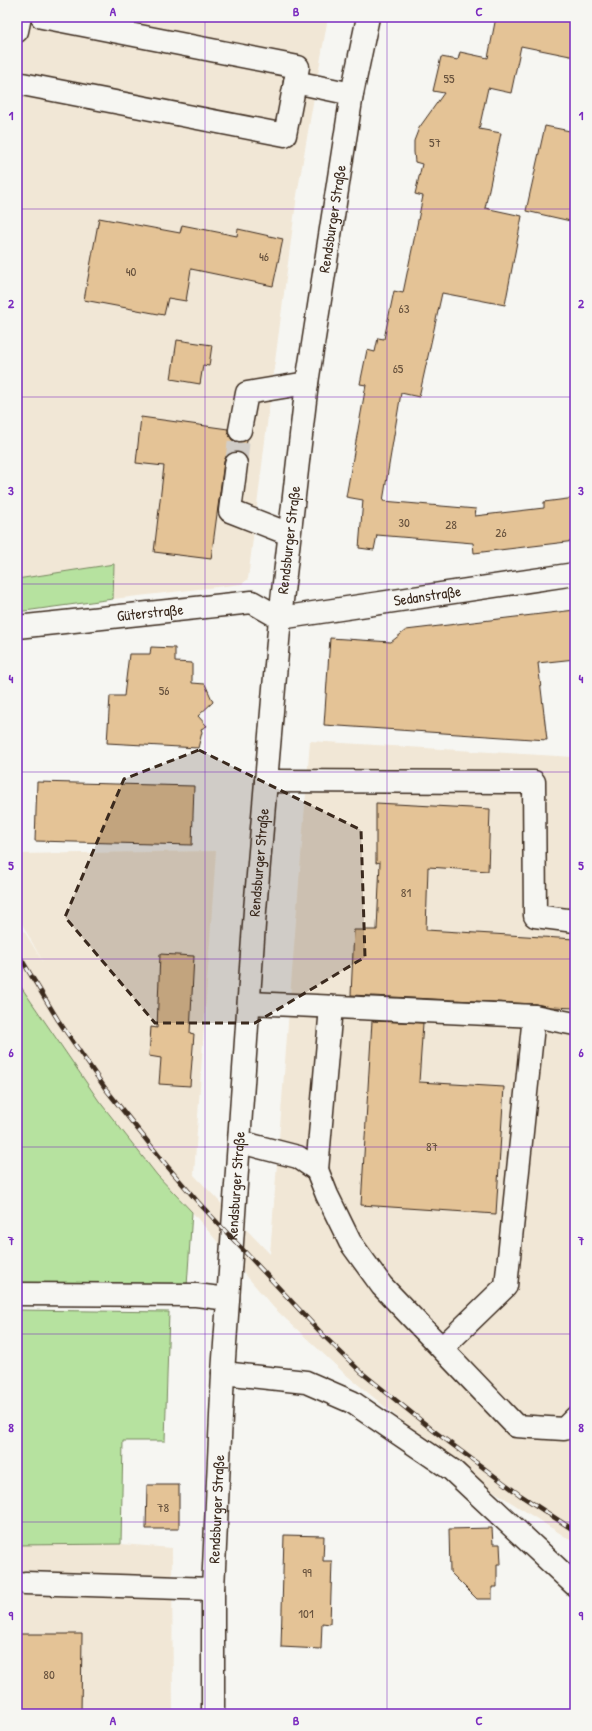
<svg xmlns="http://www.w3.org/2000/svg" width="592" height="1731" font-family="'Patrick Hand',sans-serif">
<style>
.built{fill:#f1e7d6}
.green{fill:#b6e29f;stroke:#78865e}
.building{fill:#e4c396;stroke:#3b2a1e}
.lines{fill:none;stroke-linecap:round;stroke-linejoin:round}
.minor-tunnel{stroke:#d1cdc8;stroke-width:22;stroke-dasharray:22 11;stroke-linecap:butt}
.minor-casing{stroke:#3b2a1e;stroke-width:25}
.minor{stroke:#f6f6f2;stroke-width:22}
.rail-casing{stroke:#3b2a1e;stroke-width:4.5}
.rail{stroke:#f6f6f2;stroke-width:3;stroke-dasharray:9;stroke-linecap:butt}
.marked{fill:#3b2a1e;fill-opacity:0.2;stroke:#3b2a1e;stroke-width:3;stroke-dasharray:8 5;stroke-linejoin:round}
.grid{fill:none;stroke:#7b2cbf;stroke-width:1;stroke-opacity:0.55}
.labels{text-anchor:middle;stroke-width:3.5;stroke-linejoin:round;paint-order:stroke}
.number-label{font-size:13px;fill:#65503c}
.street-label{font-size:15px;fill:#3b2a1e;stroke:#f6f6f2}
.neatline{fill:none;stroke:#7b2cbf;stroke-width:1.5}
.grid-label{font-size:13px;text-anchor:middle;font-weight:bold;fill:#7b2cbf}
</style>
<rect width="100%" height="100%" fill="#f6f6f2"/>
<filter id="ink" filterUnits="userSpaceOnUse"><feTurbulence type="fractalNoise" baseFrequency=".025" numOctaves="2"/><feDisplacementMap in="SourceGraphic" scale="8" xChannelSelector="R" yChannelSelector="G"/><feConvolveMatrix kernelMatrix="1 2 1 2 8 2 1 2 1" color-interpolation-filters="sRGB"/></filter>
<g filter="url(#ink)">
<path class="built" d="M 17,17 L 328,17 L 297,195 L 272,384 L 248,579 L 242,584 L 113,599 L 114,564 L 17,579 Z
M 310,741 L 574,757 L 575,766 L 575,1543 L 487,1487 L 406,1424 L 344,1373 L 274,1308 L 192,1212 L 157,1175 L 99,1101 L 17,981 L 17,919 L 44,964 L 17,915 L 17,854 L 216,851 L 194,1175 L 270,1254 Z
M 121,1544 L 172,1548 L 173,1714 L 17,1714 L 17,1545 Z"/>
<path class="green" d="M 114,564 L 113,599 L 17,612 L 17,579 Z
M 17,981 L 99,1101 L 157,1175 L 192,1212 L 187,1286 L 17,1283 Z
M 17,1310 L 169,1312 L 165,1441 L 123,1441 L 121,1544 L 17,1545 Z"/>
<path class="building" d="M 496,17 L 575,17 L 575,57 L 521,46 L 511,93 L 488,88 L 479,129 L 501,133 L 485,208 L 522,216 L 505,305 L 442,293 L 419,397 L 401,393 L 383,501 L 476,509 L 475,516 L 544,508 L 544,502 L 575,498 L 575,541 L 474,553 L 473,543 L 377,535 L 374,550 L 359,548 L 363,500 L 346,497 L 366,385 L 360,384 L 367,350 L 375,352 L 378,338 L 384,339 L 394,291 L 403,293 L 423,196 L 415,194 L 422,164 L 415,162 L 414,152 L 414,141 L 419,128 L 444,93 L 433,91 L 441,57 L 458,60 L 460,52 L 488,58 Z
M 545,126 L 575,132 L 575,222 L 526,211 Z
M 99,218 L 180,233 L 182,225 L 237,236 L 238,229 L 283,239 L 273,286 L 191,269 L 186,301 L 168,298 L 164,315 L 84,300 Z
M 177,340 L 212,345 L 209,366 L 203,365 L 200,384 L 171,379 Z
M 141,417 L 228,429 L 228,434 L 232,440 L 238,442 L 247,440 L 245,456 L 238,452 L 232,452 L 226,456 L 224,462 L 211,559 L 154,552 L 164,466 L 136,463 Z
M 575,610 L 575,659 L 538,663 L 547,740 L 324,725 L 330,638 L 391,642 L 406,630 Z
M 151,647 L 175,648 L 175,662 L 192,663 L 192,683 L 205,684 L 213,702 L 198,716 L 207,726 L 201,729 L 202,732 L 198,748 L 107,743 L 110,696 L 124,696 L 129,654 L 150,654 Z
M 37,782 L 194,786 L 192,845 L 35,841 Z
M 376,803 L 490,809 L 488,871 L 428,867 L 426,930 L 575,939 L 575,1008 L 551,1007 L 535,1004 L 351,995 L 354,930 L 377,930 L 380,862 L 376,863 Z
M 160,954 L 194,956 L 190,1033 L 194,1034 L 190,1086 L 159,1084 L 161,1058 L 149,1056 L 151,1027 L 157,1028 Z
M 372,1021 L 423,1023 L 419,1082 L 504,1087 L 496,1214 L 361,1205 Z
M 147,1485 L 179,1485 L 179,1529 L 146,1529 Z
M 492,1528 L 493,1544 L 500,1544 L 501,1564 L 497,1564 L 497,1587 L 492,1587 L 492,1599 L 477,1599 L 450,1572 L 449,1529 Z
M 284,1535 L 324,1536 L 323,1561 L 332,1561 L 330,1624 L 322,1623 L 321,1649 L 281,1647 Z
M 17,1634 L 82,1634 L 81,1714 L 17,1714 Z"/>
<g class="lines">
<path class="minor-tunnel" d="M 236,464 L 240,430"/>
<defs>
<g id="minor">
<path d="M 17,31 L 20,17"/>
<path d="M 295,82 L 352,94"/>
<path d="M 17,83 L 285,135 L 298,67 L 42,17"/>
<path d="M 240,430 L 247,393 L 307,383"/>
<path d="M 236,464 L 230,511 L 289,534"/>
<path id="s1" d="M 280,618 L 575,574"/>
<path id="s2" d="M 17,627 L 252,602 L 280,618"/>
<path d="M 266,781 L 534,782 L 535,916 L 575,921"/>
<path d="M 250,1003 L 534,1016"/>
<path d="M 240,1142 L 298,1157 L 317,1170 L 327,1195 L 350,1242 L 382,1286 L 516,1426 L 564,1429 L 575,1418"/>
<path d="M 317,1170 L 331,1007"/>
<path d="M 17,1294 L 196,1295 L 228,1299"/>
<path d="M 442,1348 L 506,1286 L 534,1016 L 575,1024"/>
<path d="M 223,1373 L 306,1382 L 352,1402 L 452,1470 L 575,1585"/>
<path d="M 25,1583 L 213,1589"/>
<path id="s3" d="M 213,1714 L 213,1589 L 223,1373 L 255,910 L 280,618 L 307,383 L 352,94 L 368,17"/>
</g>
</defs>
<use href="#minor" class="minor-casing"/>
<use href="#minor" class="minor"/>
<defs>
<path id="rail" d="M 17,952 L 58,1020 L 105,1088 L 167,1166 L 198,1202 L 326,1338 L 361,1372 L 434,1431 L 520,1495 L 575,1531"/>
</defs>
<use href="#rail" class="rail-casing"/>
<use href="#rail" class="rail"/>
</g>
</g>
<path class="marked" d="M 199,750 L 361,830 L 365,957 L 255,1023 L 155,1023 L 65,917 L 124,779 Z"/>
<path class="grid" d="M 205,17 L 205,1714M 387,17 L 387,1714M 17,209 L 575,209M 17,397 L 575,397M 17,584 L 575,584M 17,772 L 575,772M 17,959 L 575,959M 17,1147 L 575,1147M 17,1334 L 575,1334M 17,1522 L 575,1522"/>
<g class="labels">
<g class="number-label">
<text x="449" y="83">55</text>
<text x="435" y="147">57</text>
<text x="264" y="261">46</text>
<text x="131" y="276">40</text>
<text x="404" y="313">63</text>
<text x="398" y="373">65</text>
<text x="404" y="527">30</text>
<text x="451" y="529">28</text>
<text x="501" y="537">26</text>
<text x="164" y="695">56</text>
<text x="406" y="897">81</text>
<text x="432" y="1151">87</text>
<text x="163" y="1512">78</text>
<text x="307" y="1577">99</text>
<text x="306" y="1618">101</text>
<text x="49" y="1679">80</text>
</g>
<g class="street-label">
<text dy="5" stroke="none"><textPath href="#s3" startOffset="1501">Rendsburger Straße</textPath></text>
<text dy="5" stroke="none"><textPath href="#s3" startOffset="1177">Rendsburger Straße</textPath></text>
<text dy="5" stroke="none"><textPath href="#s1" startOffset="149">Sedanstraße</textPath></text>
<text dy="5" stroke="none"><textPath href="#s2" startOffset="134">Güterstraße</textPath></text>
<text dy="5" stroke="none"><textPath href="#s3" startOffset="853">Rendsburger Straße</textPath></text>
<text dy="5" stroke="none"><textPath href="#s3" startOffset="529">Rendsburger Straße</textPath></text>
<text dy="5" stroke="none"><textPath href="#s3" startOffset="205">Rendsburger Straße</textPath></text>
</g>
</g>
<rect width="592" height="1731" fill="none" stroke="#f6f6f2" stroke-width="44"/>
<rect x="22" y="22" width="548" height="1687" class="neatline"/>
<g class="grid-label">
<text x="113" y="16">A</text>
<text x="296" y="16">B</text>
<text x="479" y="16">C</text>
<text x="11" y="120">1</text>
<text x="581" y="120">1</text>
<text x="11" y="308">2</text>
<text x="581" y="308">2</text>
<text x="11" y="495">3</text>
<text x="581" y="495">3</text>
<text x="11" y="683">4</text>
<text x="581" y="683">4</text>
<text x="11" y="870">5</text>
<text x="581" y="870">5</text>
<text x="11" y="1057">6</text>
<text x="581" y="1057">6</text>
<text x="11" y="1245">7</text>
<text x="581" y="1245">7</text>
<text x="11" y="1432">8</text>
<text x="581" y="1432">8</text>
<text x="11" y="1620">9</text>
<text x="581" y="1620">9</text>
<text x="113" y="1725">A</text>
<text x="296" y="1725">B</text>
<text x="479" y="1725">C</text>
</g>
</svg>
